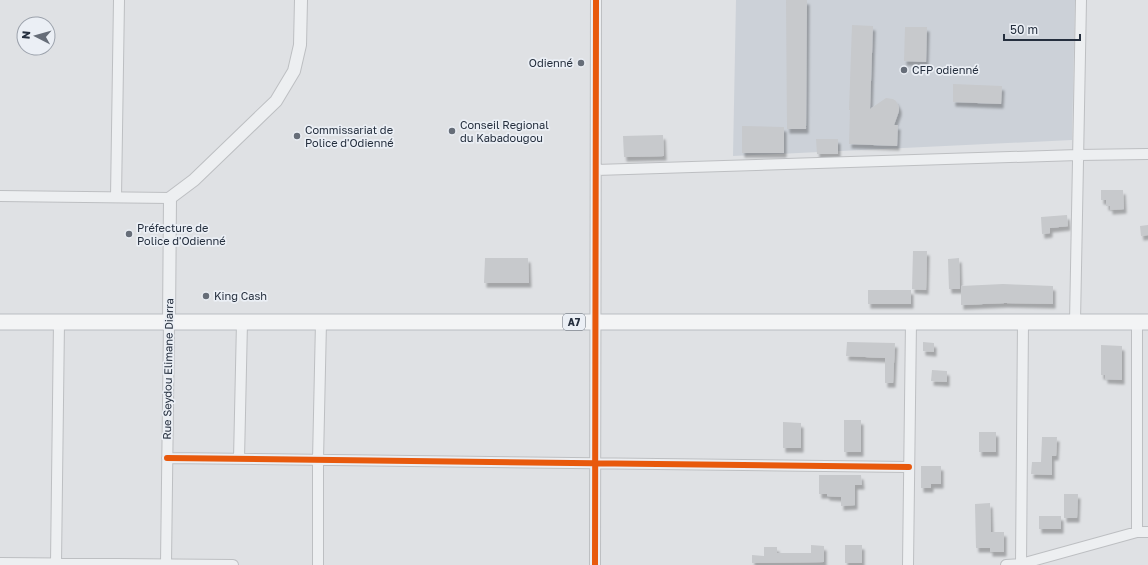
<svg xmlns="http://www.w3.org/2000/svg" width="1148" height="565" font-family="'Golos Text',sans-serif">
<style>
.built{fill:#ccd1d8}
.building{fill:#c7c9cc;filter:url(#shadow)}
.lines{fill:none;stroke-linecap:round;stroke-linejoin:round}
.minor-casing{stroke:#bdbfc2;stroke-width:12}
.tertiary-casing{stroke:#bdbfc2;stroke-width:14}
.primary-casing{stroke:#babec2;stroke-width:17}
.minor{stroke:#edeff1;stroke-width:10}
.tertiary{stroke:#edeff1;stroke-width:12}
.primary{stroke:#f3f4f5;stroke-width:15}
.cycleway-casing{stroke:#ebeff5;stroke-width:8}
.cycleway{stroke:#e8590c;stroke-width:6}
.poi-dot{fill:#666d78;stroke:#ebeff5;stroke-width:1.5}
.labels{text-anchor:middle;stroke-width:3.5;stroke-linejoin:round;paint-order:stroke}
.shield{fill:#ebeff5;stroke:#606975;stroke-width:1}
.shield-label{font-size:10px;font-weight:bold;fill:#252f3e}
.poi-label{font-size:11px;fill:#252f3e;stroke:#ebeff5;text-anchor:start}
.street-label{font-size:11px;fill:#252f3e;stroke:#ebeff5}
</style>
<defs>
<filter id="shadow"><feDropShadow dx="2.5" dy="4.5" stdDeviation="1" flood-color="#0004"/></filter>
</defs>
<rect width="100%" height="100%" fill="#dfe1e4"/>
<path class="built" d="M 736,0 L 1075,0 L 1072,140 L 733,156 Z"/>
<path class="building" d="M 786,0 L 807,0 L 806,129 L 787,129 Z
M 852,25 L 873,26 L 870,109 L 886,98 L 893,99 L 896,101 L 899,107 L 899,111 L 894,125 L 898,125 L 897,146 L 849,144 L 850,110 L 849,110 Z
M 905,27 L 927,27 L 926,62 L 904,61 Z
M 953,84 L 1002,86 L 1001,104 L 953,102 Z
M 742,126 L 784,127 L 784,153 L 742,153 Z
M 663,135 L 664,156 L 624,157 L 623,136 Z
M 816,139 L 838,139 L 838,154 L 817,154 Z
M 1101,190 L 1123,190 L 1124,209 L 1110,210 L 1110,206 L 1106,206 L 1106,200 L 1101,200 Z
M 1067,215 L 1068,226 L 1050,228 L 1050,233 L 1042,234 L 1041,217 Z
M 1148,225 L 1148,235 L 1141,236 L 1140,226 Z
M 913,251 L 927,251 L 926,290 L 912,289 Z
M 485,258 L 528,258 L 529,283 L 484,283 Z
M 959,258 L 960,289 L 949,289 L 948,259 Z
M 1003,284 L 1053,286 L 1053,304 L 1005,303 L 961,305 L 961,286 Z
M 868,290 L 911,290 L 911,304 L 868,304 Z
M 847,342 L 895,343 L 893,383 L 885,383 L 885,358 L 846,356 Z
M 923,342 L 934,343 L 934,352 L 923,351 Z
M 1101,345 L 1122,346 L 1122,380 L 1105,379 L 1105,375 L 1101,375 Z
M 932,370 L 947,371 L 947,382 L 931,381 Z
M 844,420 L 861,420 L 861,452 L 844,452 Z
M 783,422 L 801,423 L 801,448 L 783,448 Z
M 979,432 L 996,432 L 996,452 L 979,452 Z
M 1042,437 L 1057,437 L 1056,456 L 1052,456 L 1052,475 L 1031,474 L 1032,462 L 1041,462 Z
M 921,466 L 941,466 L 941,484 L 931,484 L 931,488 L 921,488 Z
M 819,475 L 861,475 L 862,485 L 855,485 L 855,505 L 841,506 L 841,497 L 827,496 L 827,494 L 819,494 Z
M 1064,494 L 1078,494 L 1077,518 L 1064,518 Z
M 990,503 L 991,532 L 1004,532 L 1004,552 L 990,552 L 990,548 L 976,548 L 975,504 Z
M 1039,516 L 1061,516 L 1061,529 L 1039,529 Z
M 811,545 L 824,546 L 824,562 L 752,563 L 752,555 L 764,556 L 764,547 L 777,547 L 777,553 L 811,553 Z
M 845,545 L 862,545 L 862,563 L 845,563 Z"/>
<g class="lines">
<defs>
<path id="minor" d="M 596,170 L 1078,155 L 1148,154
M 0,196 L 170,198
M 116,197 L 119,0
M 1075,322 L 1081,0
M 167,458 L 909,467
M 239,459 L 242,322
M 1137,532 L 1137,322
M 0,563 L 233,565
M 56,563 L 59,322
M 166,564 L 169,322
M 1021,564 L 1023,322
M 318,565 L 318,460 L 321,322
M 595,565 L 596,0
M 908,565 L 911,322
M 1006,565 L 1021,564 L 1137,532 L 1148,532"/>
<path id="tertiary" d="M 169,322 L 170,198 L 194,180 L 276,101 L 294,71 L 300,45 L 301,0"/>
<path id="primary" d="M 0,322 L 1148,322"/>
</defs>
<use href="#minor" class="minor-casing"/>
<use href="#tertiary" class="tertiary-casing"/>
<use href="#primary" class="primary-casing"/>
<use href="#minor" class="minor"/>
<use href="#tertiary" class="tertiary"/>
<use href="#primary" class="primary"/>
<defs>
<path id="cycleway" d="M 167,458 L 909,467
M 595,565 L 596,0"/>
</defs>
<use href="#cycleway" class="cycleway-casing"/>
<use href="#cycleway" class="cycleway"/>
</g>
<g class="poi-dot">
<circle cx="581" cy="63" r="4"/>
<circle cx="904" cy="70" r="4"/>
<circle cx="452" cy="131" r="4"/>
<circle cx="297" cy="136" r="4"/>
<circle cx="129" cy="234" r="4"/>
<circle cx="206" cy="296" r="4"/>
</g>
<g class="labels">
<rect class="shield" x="563" y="314" width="22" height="16" rx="3"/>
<g class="shield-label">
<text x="574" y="326">A7</text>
</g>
<g class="poi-label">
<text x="573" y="67" text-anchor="end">Odienné</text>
<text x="912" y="74">CFP odienné</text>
<text x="460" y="129">Conseil Regional<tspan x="460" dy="13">du Kabadougou</tspan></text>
<text x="305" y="134">Commissariat de<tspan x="305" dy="13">Police d'Odienné</tspan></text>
<text x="137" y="232">Préfecture de<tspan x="137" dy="13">Police d'Odienné</tspan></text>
<text x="214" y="300">King Cash</text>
</g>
<g class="street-label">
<text transform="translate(168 369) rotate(-89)" y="4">Rue Seydou Elimane Diarra</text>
</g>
</g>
<g transform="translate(36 36) rotate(276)"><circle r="19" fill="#ebeff5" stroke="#9ca2ac"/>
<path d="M0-3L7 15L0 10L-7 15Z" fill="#666d78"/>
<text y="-6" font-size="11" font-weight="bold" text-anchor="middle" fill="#252f3e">N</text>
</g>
<path d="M1004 34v6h76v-6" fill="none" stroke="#252f3e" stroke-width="2"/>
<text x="1010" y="34" font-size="12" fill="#252f3e" stroke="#ebeff5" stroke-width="3" paint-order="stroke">50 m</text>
</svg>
